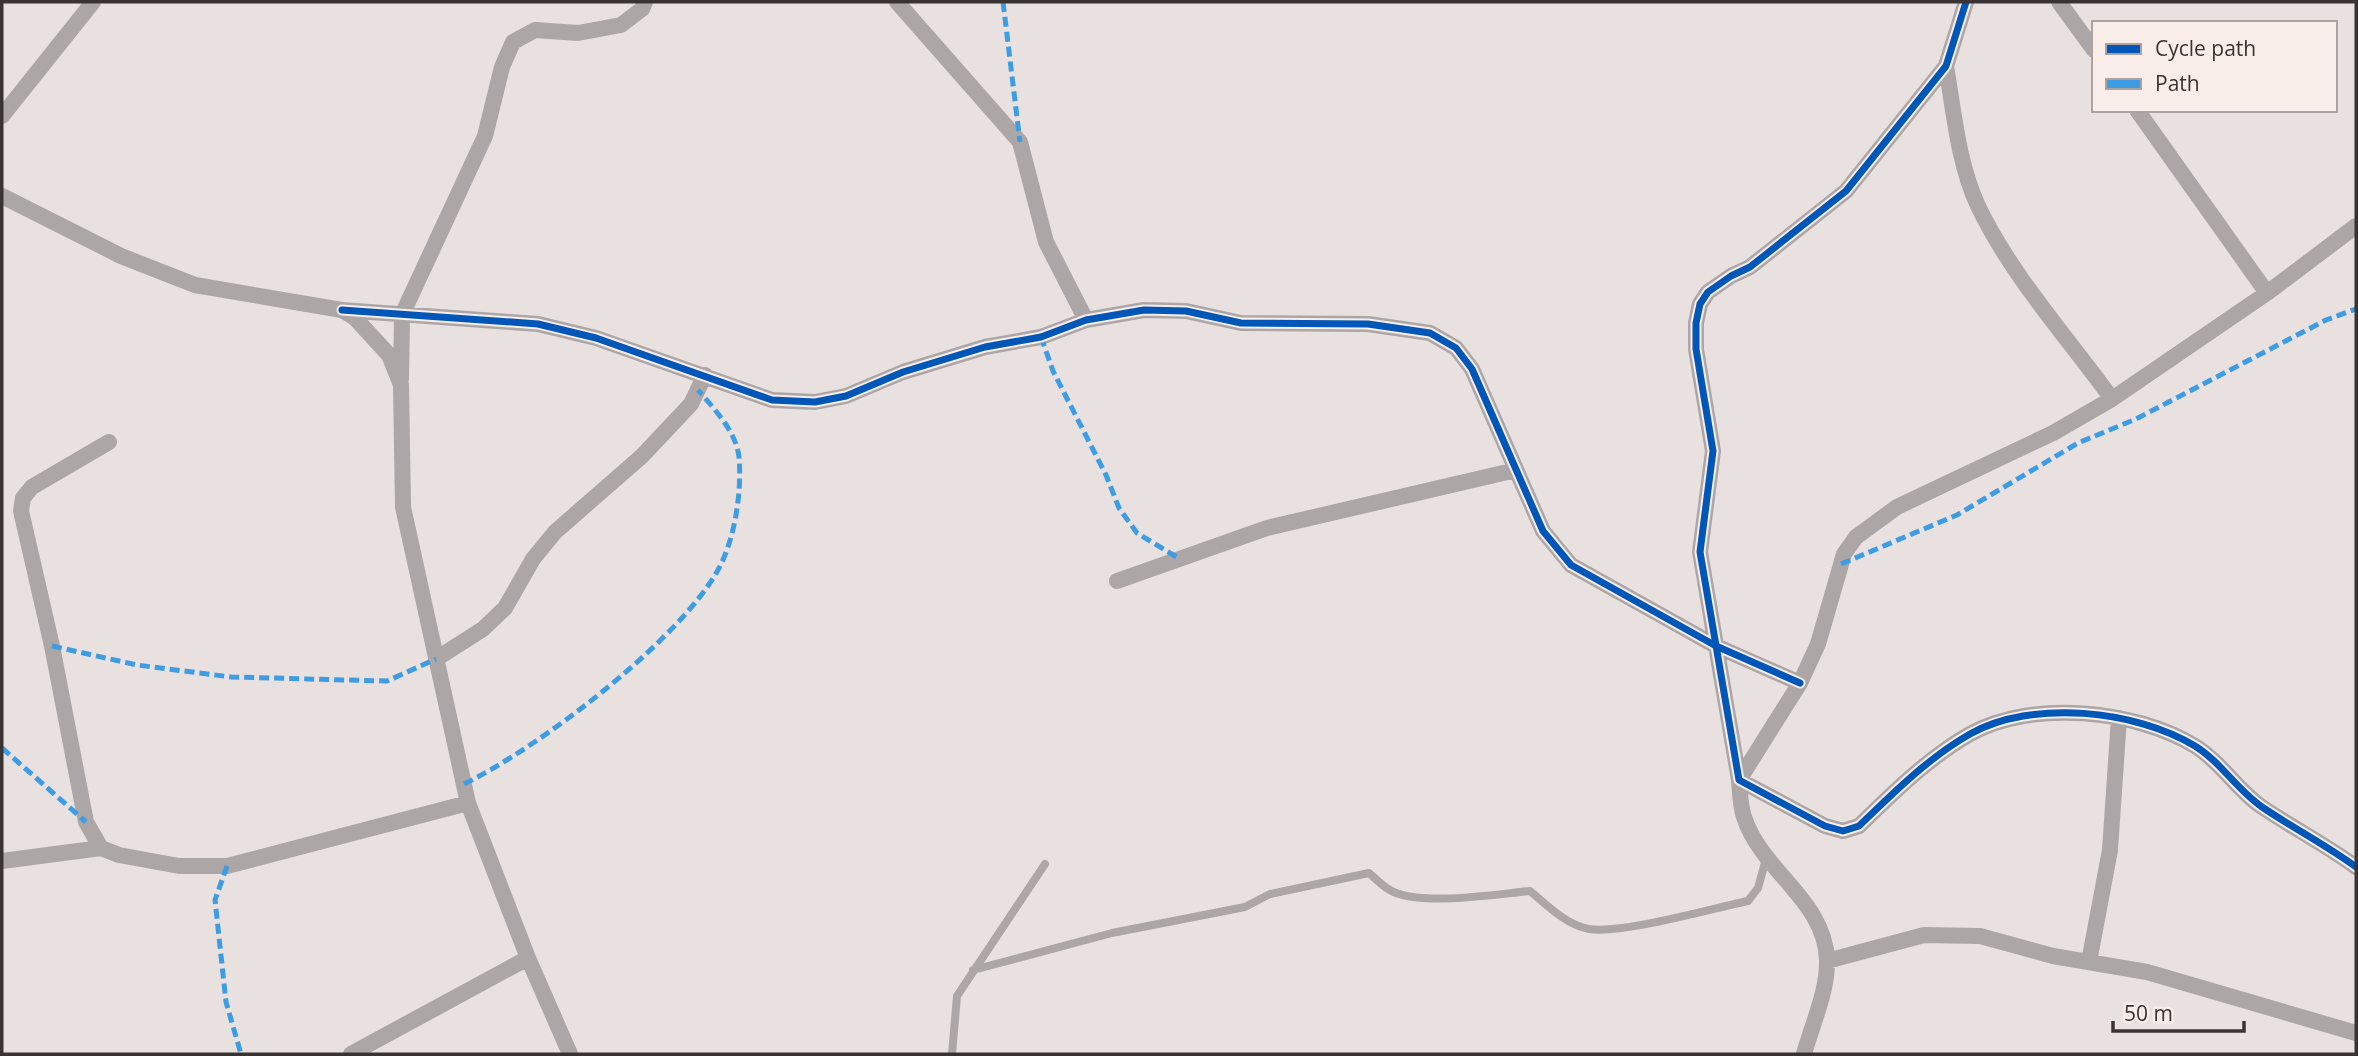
<svg xmlns="http://www.w3.org/2000/svg" width="2358" height="1056" font-family="'Open Sans',sans-serif">
<style>
.lines{fill:none;stroke-linecap:round;stroke-linejoin:round}
.service{stroke:#aca6a6;stroke-width:8}
.minor{stroke:#aca6a6;stroke-width:16}
.quiet{stroke:#3e9de2;stroke-width:5;stroke-dasharray:10 5;stroke-linecap:butt}
.cycleway-casing{stroke:#f9ede9;stroke-width:11}
.cycleway{stroke:#0057b8;stroke-width:7}
</style>
<rect width="100%" height="100%" fill="#e8e1e0"/>
<g class="lines">
<path class="service" d="M 973,970 L 1112,933 L 1245,907 L 1270,894 L 1369,873 C 1375,878 1382,886 1390,890 C 1418,907 1497,894 1530,891 C 1547,905 1566,925 1589,929 C 1623,934 1710,909 1748,901 L 1758,888 L 1766,859
M 952,1054 L 957,996 L 1045,864"/>
<path class="minor" d="M 897,2 L 1020,142 L 1046,242 L 1086,320
M 1966,2 L 1946,66 L 1846,191 L 1750,267 L 1731,276 L 1708,292 L 1700,304 L 1696,323 L 1696,349 L 1713,451 L 1700,552 L 1739,780 L 1825,826 L 1843,831 L 1859,826 C 1893,793 1928,758 1970,734 C 2032,699 2136,710 2195,746 C 2221,762 2237,790 2262,807 C 2293,828 2326,845 2356,867
M 2059,2 L 2094,50
M 1946,66 C 1954,112 1958,163 1978,206 C 2011,275 2067,337 2112,399
M 2137,110 L 2267,293
M 2,116 L 93,2
M 2,196 L 121,256 L 195,285 L 342,310 L 355,318 L 389,355 L 401,385 L 403,507 L 468,803 L 528,958 L 570,1054
M 342,310 L 538,324 L 596,338 L 772,400 L 815,402 L 846,396 L 903,372 L 985,347 L 1041,337 L 1086,320 L 1144,310 L 1186,311 L 1241,323 L 1368,324 L 1430,333 L 1456,348 L 1472,369 L 1543,531 L 1571,565 L 1716,646 L 1800,683
M 401,379 L 402,315 L 485,136 L 502,67 L 513,42 L 535,30 L 578,33 L 621,25 L 642,9 L 645,2
M 109,442 L 32,487 L 23,498 L 21,511 L 52,646 L 86,822 L 101,848 L 119,855 L 179,866 L 227,866 L 468,803
M 1117,581 L 1267,528 L 1516,470
M 436,659 L 483,629 L 505,608 L 533,559 L 555,532 L 642,456 L 691,404 L 705,375
M 2,861 L 101,848
M 1827,961 L 1924,935 L 1980,936 L 2053,956 L 2147,972 L 2356,1033
M 2089,962 L 2110,850 L 2119,718
M 351,1054 L 528,958
M 1804,1054 C 1812,1025 1828,990 1827,960 C 1825,900 1762,872 1744,817 C 1740,805 1740,792 1739,780 L 1800,683 L 1818,644 L 1844,554 L 1856,537 L 1897,507 L 2053,433 L 2112,399 L 2267,293 L 2356,226"/>
<path class="quiet" d="M 1003,2 L 1020,142
M 1041,337 L 1053,371 L 1106,475 L 1119,508 L 1137,533 L 1180,559
M 1841,564 L 1957,515 L 2078,443 L 2136,419 L 2326,320 L 2356,309
M 52,646 L 137,665 L 231,677 L 387,681 L 436,659
M 2,748 L 86,822
M 464,784 C 538,748 677,643 718,570 C 735,539 742,492 739,457 C 736,431 714,409 698,390
M 227,866 L 215,900 L 226,1002 L 241,1054"/>
<defs>
<path id="cycleway" d="M 1966,2 L 1946,66 L 1846,191 L 1750,267 L 1731,276 L 1708,292 L 1700,304 L 1696,323 L 1696,349 L 1713,451 L 1700,552 L 1739,780 L 1825,826 L 1843,831 L 1859,826 C 1893,793 1928,758 1970,734 C 2032,699 2136,710 2195,746 C 2221,762 2237,790 2262,807 C 2293,828 2326,845 2356,867
M 342,310 L 538,324 L 596,338 L 772,400 L 815,402 L 846,396 L 903,372 L 985,347 L 1041,337 L 1086,320 L 1144,310 L 1186,311 L 1241,323 L 1368,324 L 1430,333 L 1456,348 L 1472,369 L 1543,531 L 1571,565 L 1716,646 L 1800,683"/>
</defs>
<use href="#cycleway" class="cycleway-casing"/>
<use href="#cycleway" class="cycleway"/>
</g>
<rect width="2358" height="1056" fill="none" stroke="#393433" stroke-width="7"/>
<rect x="2092" y="21" width="245" height="91" fill="#f9ede9" stroke="#aca3a0" stroke-width="2"/>
<rect x="2106" y="44" width="35" height="10" fill="#0057b8" stroke="#aca3a0" stroke-width="2"/>
<text x="2155" y="56" font-size="21" fill="#393433">Cycle path</text>
<rect x="2106" y="79" width="35" height="10" fill="#3e9de2" stroke="#aca3a0" stroke-width="2"/>
<text x="2155" y="91" font-size="21" fill="#393433">Path</text>
<path d="M2113 1021v10h131v-10" fill="none" stroke="#393433" stroke-width="3.5"/>
<text x="2124" y="1021" font-size="21" fill="#393433" stroke="#f9ede9" stroke-width="5" paint-order="stroke">50 m</text>
</svg>
